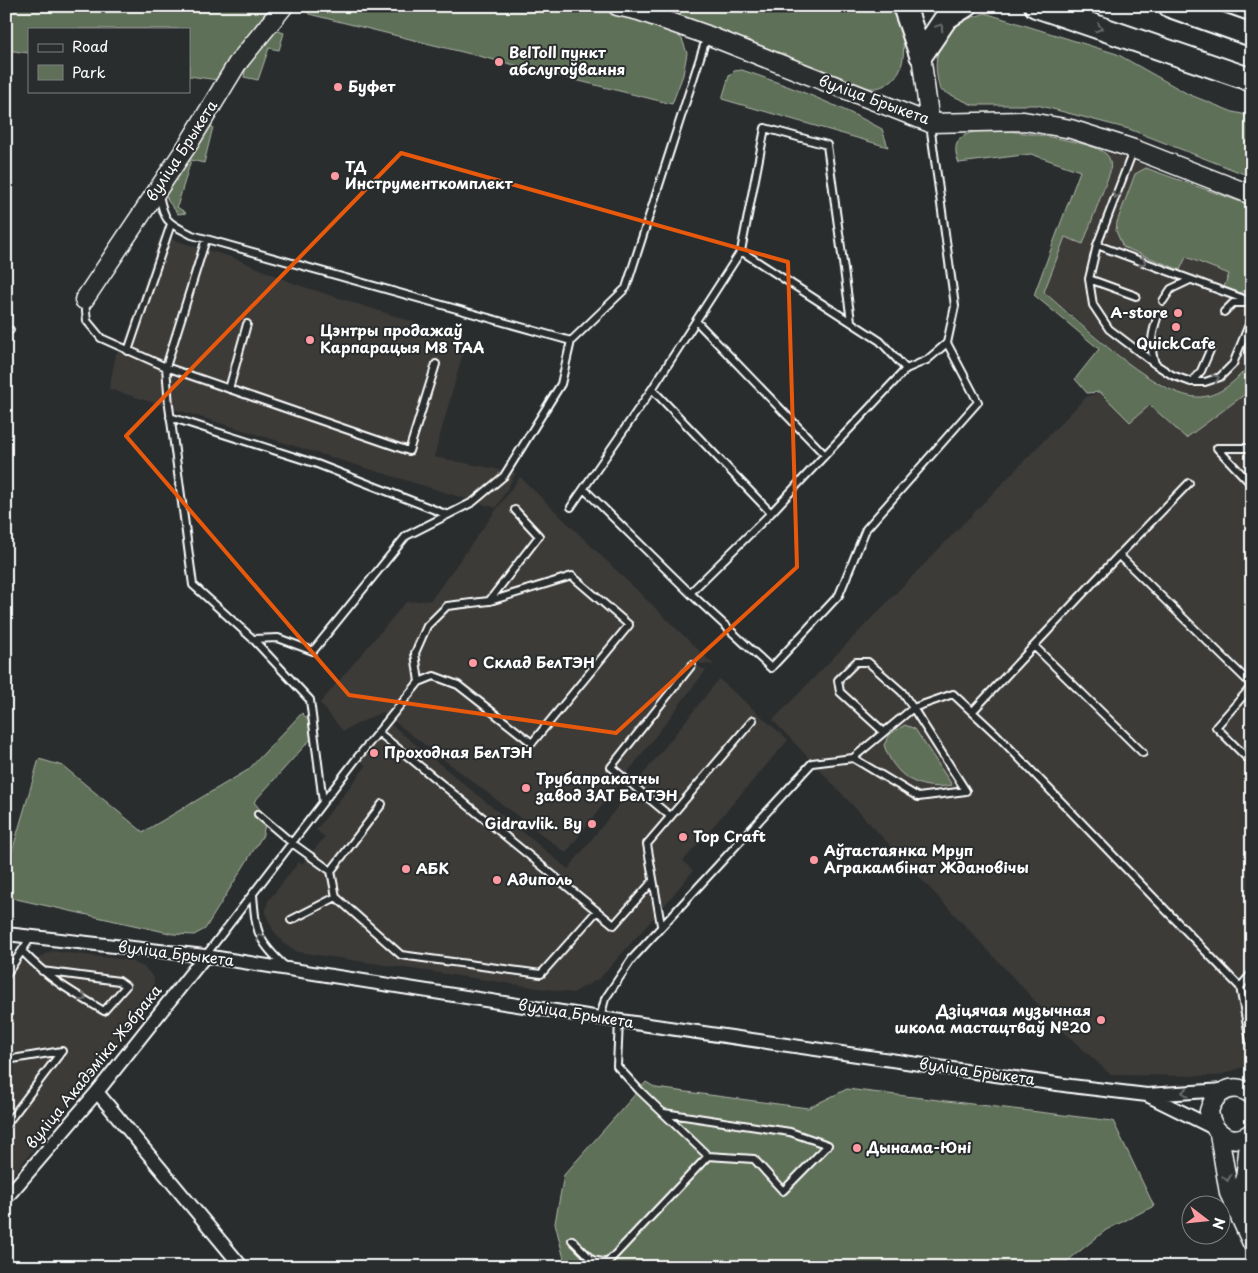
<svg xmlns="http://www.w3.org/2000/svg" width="1258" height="1273" font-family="'Playpen Sans',sans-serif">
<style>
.built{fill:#3c3a38}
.green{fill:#5f6f58;stroke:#afb7ac}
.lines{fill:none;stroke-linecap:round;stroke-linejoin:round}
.lane-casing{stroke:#fff;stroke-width:10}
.street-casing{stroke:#fff;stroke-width:16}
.secondary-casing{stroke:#fff;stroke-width:21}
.highway-casing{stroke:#fff;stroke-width:26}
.lane{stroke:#2a2d2e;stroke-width:6}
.street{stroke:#2a2d2e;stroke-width:12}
.secondary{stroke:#2a2d2e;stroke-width:18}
.highway{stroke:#2a2d2e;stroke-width:22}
.oneway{stroke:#6a6c6d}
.marked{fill:none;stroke:#e8590c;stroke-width:4;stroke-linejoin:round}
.poi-dot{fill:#ff9aa2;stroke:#2a2d2e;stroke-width:2}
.labels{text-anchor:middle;stroke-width:4;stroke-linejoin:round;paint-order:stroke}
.poi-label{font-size:15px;font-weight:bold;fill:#fff;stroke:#2a2d2e;text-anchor:start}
.street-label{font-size:15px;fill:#fff;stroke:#2a2d2e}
</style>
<rect width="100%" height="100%" fill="#2a2d2e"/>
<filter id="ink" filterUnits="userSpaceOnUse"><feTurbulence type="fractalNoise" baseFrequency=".02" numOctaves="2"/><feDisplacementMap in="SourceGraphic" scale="10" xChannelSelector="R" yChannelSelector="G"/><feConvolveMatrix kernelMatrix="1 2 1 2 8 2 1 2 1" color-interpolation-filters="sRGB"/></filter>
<g filter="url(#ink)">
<path class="built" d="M 1097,148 L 1152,168 L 1146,168 L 1135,174 L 1117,222 L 1116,231 L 1180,270 L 1186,257 L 1229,274 L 1225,287 L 1248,291 L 1252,288 L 1252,364 L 1236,381 L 1218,392 L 1201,397 L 1183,395 L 1135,370 L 1044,291 L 1065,237 L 1083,244 L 1110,172 L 1111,162 L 1106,155 Z
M 160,236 L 234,258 L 295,284 L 467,339 L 434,457 L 516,473 L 496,508 L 109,389 L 116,354 L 126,339 Z
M 1252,389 L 1252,1064 L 1217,1076 L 1111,1075 L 1064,1032 L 773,720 L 1086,397 L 1100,392 L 1130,422 L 1150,405 L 1186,438 Z
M 520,477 L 714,665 L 689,662 L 706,670 L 566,853 L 382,712 L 343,731 L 320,703 L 406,602 L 431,600 Z
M 719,679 L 788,740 L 683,861 L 693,871 L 658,913 L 600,978 L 573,993 L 298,952 L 283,943 L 273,930 L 265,913 L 268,901 L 299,862 L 302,864 L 325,837 L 316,830 L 366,766 L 357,758 L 387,721 L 568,869 Z
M 51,951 L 128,960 L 144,967 L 154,978 L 152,998 L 139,1020 L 6,1183 L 6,953 L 28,965 Z"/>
<path class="green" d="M 6,6 L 275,6 L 242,44 L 218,80 L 189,76 L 189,29 L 29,29 L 29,53 L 6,50 Z
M 589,6 L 669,28 L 682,39 L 687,53 L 683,75 L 672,104 L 309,14 L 304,7 Z
M 651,6 L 891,6 C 904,30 914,72 883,86 C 877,89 869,88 863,88 L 715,29 Z
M 985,13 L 1117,54 L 1188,94 L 1233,112 L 1252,116 L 1252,177 L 1129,129 L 1037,105 L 973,105 L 940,90 C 933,65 934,43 956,25 C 962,19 976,17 985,13 Z
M 278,31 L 284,33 L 279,50 L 269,48 L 258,80 L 244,77 L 245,71 L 269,36 Z
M 742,70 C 790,86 838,105 882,129 L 888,147 L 722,99 L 729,76 L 734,71 Z
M 205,125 L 213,127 L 204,163 L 191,160 L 177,207 L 186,213 L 178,214 L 168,201 L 164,189 Z
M 993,129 C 1015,132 1091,140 1106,154 C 1111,159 1111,165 1110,172 L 1083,244 L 1065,237 L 1044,292 C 1077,320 1158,400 1201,397 C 1223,395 1238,378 1251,363 L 1252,389 L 1186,438 L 1150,405 L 1130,422 L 1100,392 L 1087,393 L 1075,379 L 1099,349 L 1034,295 L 1080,171 L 1031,154 L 959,163 C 947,135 971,131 993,129 Z
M 1146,168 L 1252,206 L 1252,288 L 1239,293 L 1224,287 L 1229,274 L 1186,257 L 1180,270 L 1123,247 L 1116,231 L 1117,222 L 1135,174 Z
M 302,713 L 318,731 L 254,802 L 266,817 L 263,835 L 205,929 L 194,935 L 174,934 L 16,899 L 6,894 L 6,872 L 39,759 L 63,766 L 143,832 L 248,770 Z
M 905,725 L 915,729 L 952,785 C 919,792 894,776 884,745 L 890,734 Z
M 646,1082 L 656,1088 L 808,1108 L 847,1089 L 1113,1121 L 1154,1206 L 1106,1230 L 1060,1267 L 566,1267 L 555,1223 L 564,1175 Z"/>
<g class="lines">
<defs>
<path id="lane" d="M 1133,151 L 1097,245 L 1089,279 L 1093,305 L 1109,329 L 1155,364 L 1172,375 L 1191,382 L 1205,382 L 1220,377 L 1233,364 L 1252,317
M 159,195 C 165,223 167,222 192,235 L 571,341 L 626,288 L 707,36
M 206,239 L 166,367 L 169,406 L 193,585 L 253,639 L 310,700 L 323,802
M 1097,245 L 1252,302
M 741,251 L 765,128 L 827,145 L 851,321
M 1089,279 L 1136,296
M 1163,301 L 1171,289 L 1190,280
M 85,302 L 87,321 L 101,338 L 166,367 L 409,451 L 436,364
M 1224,312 L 1233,303 L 1248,303
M 696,321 L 825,455 L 771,513 L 690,593 L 771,668 L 839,595 L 866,529 L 978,402 L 947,343
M 6,331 L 10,330
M 128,351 L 171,224
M 1155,364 C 1149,346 1152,333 1158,315
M 1191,382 L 1201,371 L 1211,348
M 229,389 L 247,324
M 652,389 L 771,513
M 170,417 L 317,464 L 448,515
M 1252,448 L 1217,448 L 1252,485
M 825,455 L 906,369
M 584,489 L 690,593
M 571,507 L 652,389 L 741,251 L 880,341 L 906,369 L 927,360 L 947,343 L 955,306 L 930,124
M 1119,555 L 1189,483
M 253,639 L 278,638 L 313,651 L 406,536 L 473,502 L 504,476 L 561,384 L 571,341
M 1034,646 L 1143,753
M 419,682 L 434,676 L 458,685 L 532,743 L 629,625 L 572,576 L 490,601
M 1252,686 L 1216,727 L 1252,763
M 972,712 L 1119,555 L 1252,685
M 378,732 L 597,911
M 884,732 L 840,692 L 838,680 L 856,662 L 868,662 L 902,692 L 913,708 L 953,694 L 997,735 L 1240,987 L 1252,1052
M 258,814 L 292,843 L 331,871 L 336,897 L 401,955 L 541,974 L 597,911 L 614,925 L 653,881
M 670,816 L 611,767 L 692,665
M 331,871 L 382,804
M 253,895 C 256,932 257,941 286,967
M 291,920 L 336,897
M 661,925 L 647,844 L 753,720
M 22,951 C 50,980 70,991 104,1011 L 126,986 L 119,981 L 42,971
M 205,956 L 357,758 L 419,682 L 415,653 L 427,626 L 447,606 L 489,601 L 539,536 L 515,510
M 6,975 L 31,937
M 1240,987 L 1252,973
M 600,1018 L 605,999 L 632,959 L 812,763 L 853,758 L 918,797 L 966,791 L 913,708 L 853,758
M 6,1060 L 62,1051 L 6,1125
M 664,1113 L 790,1132 L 828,1145 L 783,1191 L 754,1159 L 708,1156
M 572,1240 L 592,1260 L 607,1263 L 708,1156 L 639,1090 L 617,1066 L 619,1021"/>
<path id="street" d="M 6,934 L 205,956 L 600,1018 L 1071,1086 L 1147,1095 L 1224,1090
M 97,1092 L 242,1267
M 1147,1095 L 1214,1128
M 6,1198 L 97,1092 L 205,956"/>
<path id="secondary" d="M 617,6 L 639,11 L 707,35 L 930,123 L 1024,121 L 1071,129 L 1134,149 L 1252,195
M 921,55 L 930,123
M 84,300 L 189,143 L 237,64 L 284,6
M 1252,1095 C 1234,1081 1215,1091 1209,1111 C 1211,1133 1233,1148 1252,1132
M 1219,1134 L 1229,1193 L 1252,1243
M 1241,1215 L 1250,1134"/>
<path id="highway" d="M 904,6 L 921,55
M 1036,6 L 1252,80
M 1170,6 L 1252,35
M 921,55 L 946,18 L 965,6"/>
</defs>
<use href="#lane" class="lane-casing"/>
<use href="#street" class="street-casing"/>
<use href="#secondary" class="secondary-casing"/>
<use href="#highway" class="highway-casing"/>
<use href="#lane" class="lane"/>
<use href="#street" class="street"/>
<use href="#secondary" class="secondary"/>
<use href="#highway" class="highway"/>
</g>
<defs><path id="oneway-chevron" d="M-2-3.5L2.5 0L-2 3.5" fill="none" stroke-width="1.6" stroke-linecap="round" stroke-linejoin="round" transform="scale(1.25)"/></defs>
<g class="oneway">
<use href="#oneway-chevron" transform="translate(940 27) rotate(-56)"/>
<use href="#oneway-chevron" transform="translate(1099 28) rotate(19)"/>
<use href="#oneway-chevron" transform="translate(1116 195) rotate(111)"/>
<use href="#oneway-chevron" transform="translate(1143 262) rotate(20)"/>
<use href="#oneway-chevron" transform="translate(1216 378) rotate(-25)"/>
<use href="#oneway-chevron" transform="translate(260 937) rotate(-116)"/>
<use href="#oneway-chevron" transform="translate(83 998) rotate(30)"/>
<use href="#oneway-chevron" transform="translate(1185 1092) rotate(176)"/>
<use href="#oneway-chevron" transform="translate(1227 1178) rotate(80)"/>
</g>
</g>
<path class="marked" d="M 401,153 L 788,262 L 797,567 L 616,733 L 349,695 L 126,436 Z"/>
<g class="poi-dot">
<circle cx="499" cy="62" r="5"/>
<circle cx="338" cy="87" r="5"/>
<circle cx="335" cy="176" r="5"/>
<circle cx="1178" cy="313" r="5"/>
<circle cx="1176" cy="327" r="5"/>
<circle cx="310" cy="340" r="5"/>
<circle cx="473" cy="663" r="5"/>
<circle cx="374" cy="753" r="5"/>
<circle cx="526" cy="788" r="5"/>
<circle cx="592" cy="824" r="5"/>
<circle cx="683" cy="837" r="5"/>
<circle cx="814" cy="860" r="5"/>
<circle cx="406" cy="869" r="5"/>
<circle cx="497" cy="880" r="5"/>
<circle cx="1101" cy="1020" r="5"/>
<circle cx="857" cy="1148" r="5"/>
</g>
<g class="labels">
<g class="poi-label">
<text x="509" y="58">BelToll пункт<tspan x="509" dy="17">абслугоўвання</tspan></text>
<text x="348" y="92">Буфет</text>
<text x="345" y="172">ТД<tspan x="345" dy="17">Инструменткомплект</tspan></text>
<text x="1168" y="318" text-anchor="end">А-store</text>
<text x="320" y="336">Цэнтры продажаў<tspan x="320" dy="17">Карпарацыя М8 ТАА</tspan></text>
<text x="1176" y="349" text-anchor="middle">QuickCafe</text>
<text x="483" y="668">Склад БелТЭН</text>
<text x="384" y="758">Проходная БелТЭН</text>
<text x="536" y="784">Трубапракатны<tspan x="536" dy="17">завод ЗАТ БелТЭН</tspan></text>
<text x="582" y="829" text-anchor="end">Gidravlik. By</text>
<text x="693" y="842">Top Craft</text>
<text x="824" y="856">Аўтастаянка Мруп<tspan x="824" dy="17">Агракамбінат Ждановічы</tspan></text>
<text x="416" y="874">АБК</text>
<text x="507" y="885">Адиполь</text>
<text x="1091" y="1016" text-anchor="end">Дзіцячая музычная<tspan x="1091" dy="17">школа мастацтваў №20</tspan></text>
<text x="867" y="1153">Дынама-Юні</text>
</g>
<g class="street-label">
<text transform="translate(874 100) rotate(20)" y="5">вуліца Брыкета</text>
<text transform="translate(182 151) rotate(-57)" y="5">вуліца Брыкета</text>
<text transform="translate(176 954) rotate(7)" y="5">вуліца Брыкета</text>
<text transform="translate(576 1014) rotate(9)" y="5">вуліца Брыкета</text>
<text transform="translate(94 1067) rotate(-51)" y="5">вуліца Акадэміка Жэбрака</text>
<text transform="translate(977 1072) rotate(8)" y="5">вуліца Брыкета</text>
</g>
</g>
<rect width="1258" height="1273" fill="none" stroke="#2a2d2e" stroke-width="25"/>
<rect x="12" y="12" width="1233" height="1248" fill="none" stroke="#fff" stroke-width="2" filter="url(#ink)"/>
<rect x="28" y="28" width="162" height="65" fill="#2a2d2e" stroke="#7f8182"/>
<rect x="38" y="44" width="25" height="8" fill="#2a2d2e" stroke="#7f8182"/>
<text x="72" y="52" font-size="15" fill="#ffffff">Road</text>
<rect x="38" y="65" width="25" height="15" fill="#5f6f58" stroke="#7f8182"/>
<text x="72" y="78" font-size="15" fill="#ffffff">Park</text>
<g transform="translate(1206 1220) rotate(106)"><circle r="24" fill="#2a2d2e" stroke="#7f8182"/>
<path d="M0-4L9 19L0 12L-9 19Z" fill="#ff9aa2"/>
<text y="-8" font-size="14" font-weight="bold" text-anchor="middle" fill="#ffffff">N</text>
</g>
</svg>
